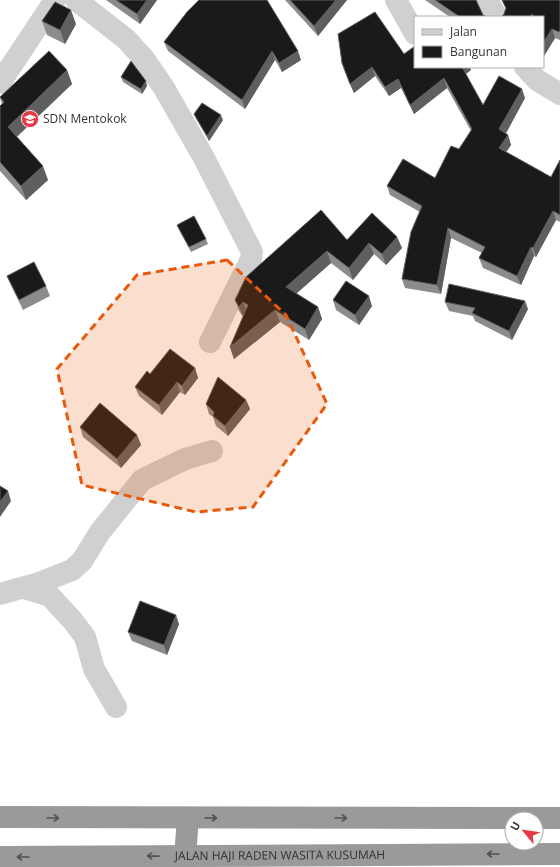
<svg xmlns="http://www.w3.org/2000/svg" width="560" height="867" font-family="'Open Sans',sans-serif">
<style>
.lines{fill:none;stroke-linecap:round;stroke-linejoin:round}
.minor{stroke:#d0d0d0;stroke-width:22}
.highway{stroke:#9a9a9a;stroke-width:22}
.wall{fill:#8c8c8c}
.shaded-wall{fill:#5f5f5f}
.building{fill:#1a1a1a;stroke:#5f5f5f}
.oneway{stroke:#525252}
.marked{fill:#e8590c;fill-opacity:0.2;stroke:#e8590c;stroke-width:3;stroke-dasharray:8 5;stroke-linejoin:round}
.labels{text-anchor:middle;stroke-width:4;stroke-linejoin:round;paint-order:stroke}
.poi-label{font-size:12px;fill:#333;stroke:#fff;text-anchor:start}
.street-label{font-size:12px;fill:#333;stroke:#fff}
</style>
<rect width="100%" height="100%" fill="#fff"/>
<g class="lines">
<path class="minor" d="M 76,0 L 126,39 L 145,60 L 164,88 L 204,158 L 252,252 L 251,259 L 210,342
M 396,0 L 415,34
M 487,0 L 497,17
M 525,67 L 537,80 L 560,94
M 0,83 L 55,0
M 24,588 L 50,596 L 73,621 L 85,637 L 94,669 L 116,707
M 0,594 L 39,583 L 72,570 L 82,561 L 100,532 L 142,480 L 185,459 L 212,451"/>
<g class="highway">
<path d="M 0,817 L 560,818"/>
<path d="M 185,856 L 188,818"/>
<path id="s1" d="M 0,857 L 560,854"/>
</g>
</g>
<path class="wall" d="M 106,0 L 157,0 L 140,24 Z
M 285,0 L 347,0 L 318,36 Z
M 425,0 L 476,0 L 483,15 L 487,17 L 450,17 Z
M 502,0 L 560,0 L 560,40 L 555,38 L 544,56 L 543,55 L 543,17 L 504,14 L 506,9 Z
M 187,12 L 301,60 L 282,72 L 275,60 L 245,109 L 168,51 L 164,42 Z
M 42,21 L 76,24 L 65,44 L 47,35 Z
M 404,54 L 471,70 L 466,74 L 483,105 L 525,98 L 505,134 L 508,135 L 511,145 L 506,152 L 551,177 L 560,160 L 560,222 L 556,220 L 536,257 L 534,256 L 521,285 L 483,268 L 479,258 L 482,253 L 451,238 L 441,294 L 405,288 L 402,279 L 420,212 L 390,195 L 387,186 L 435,178 L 459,149 L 471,131 L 447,88 L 414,114 L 401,88 L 389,96 L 375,76 L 354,93 L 342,63 Z
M 67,70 L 72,84 L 17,137 L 48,180 L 26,200 L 0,171 L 0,106 L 2,104 L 0,98 Z
M 121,77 L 147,86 L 142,94 L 123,82 Z
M 194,114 L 223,120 L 209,141 L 196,119 Z
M 177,225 L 206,239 L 208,244 L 191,252 L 179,230 Z
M 397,237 L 402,248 L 386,265 L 374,254 L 353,280 L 331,263 L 296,294 L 318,307 L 322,319 L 309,340 L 280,322 L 234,359 L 230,347 L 243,317 L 239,311 L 235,300 L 347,240 Z
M 7,276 L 46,286 L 50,296 L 23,310 L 11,285 Z
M 333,300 L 372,306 L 359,325 L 336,310 Z
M 445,302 L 528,309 L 512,340 L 475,321 L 473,316 L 449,311 Z
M 195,368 L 198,378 L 185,395 L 180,392 L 162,415 L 139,396 L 135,387 L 150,374 Z
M 246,400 L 250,409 L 228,436 L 216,426 L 213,417 L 209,414 L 206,404 Z
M 80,427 L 137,435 L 141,445 L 121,468 L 83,437 Z
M 179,624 L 167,655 L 132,641 L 128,632 Z"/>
<path class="shaded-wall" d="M 147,0 L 157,0 L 140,24 L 137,14 Z
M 336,0 L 347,0 L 318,36 L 314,26 Z
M 71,10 L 76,24 L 65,44 L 60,30 Z
M 552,29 L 555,38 L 544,56 L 543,53 L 543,43 Z
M 272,51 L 275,60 L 245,109 L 242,100 Z
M 298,51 L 301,60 L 282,72 L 279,63 Z
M 372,67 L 375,76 L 354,93 L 350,84 Z
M 461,67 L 470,67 L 471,70 L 464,75 Z
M 67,70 L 72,84 L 13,140 L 8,127 Z
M 444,78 L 447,88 L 414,114 L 410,105 Z
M 398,79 L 401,88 L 389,96 L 385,87 Z
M 146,81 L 147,86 L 142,94 L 141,89 Z
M 522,89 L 525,98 L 503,139 L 499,129 Z
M 221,115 L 223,120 L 209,141 L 207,136 Z
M 508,135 L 511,145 L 502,158 L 499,148 Z
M 43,166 L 48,180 L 26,200 L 21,186 Z
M 553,211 L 556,220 L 536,257 L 533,248 Z
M 448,228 L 451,238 L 441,294 L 437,285 Z
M 397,237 L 402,248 L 386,265 L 382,254 Z
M 369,243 L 374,254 L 353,280 L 349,268 Z
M 531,247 L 534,256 L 521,285 L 517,276 Z
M 327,251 L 331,263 L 290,299 L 286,287 Z
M 369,296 L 372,306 L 359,325 L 355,315 Z
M 525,301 L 528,309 L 512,340 L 509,331 Z
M 243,302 L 248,313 L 244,318 L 239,307 Z
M 318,307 L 322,319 L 309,340 L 305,329 Z
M 275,310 L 280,322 L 234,359 L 230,347 Z
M 195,368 L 198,378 L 185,395 L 182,386 Z
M 177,382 L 180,392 L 162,415 L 159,405 Z
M 246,400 L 250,409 L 228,436 L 225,426 Z
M 137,435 L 141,445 L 121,468 L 117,459 Z
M 8,491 L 11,501 L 0,517 L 0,502 Z
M 176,615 L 179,624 L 167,655 L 164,645 Z"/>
<path class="building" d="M 116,0 L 147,0 L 137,14 Z
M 199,0 L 267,0 L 298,51 L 279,63 L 272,51 L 242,100 L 164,42 L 187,12 Z
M 290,0 L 336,0 L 314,26 Z
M 435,0 L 476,0 L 483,15 L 487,17 L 460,17 Z
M 502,0 L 560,0 L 560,31 L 559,32 L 552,29 L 543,43 L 543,17 L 532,17 L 533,14 L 529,17 L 501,17 L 504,14 L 506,8 Z
M 55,2 L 71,10 L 60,30 L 42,21 Z
M 375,12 L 404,54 L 415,46 L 415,67 L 462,67 L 483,105 L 499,76 L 522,89 L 499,129 L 508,135 L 499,148 L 551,177 L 560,160 L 560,215 L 553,211 L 533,248 L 531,247 L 517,276 L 479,258 L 485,247 L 448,228 L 437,285 L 402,279 L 411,232 L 422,206 L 387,186 L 403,159 L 435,178 L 451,146 L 459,149 L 472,129 L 444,78 L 410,105 L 398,79 L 385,87 L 372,67 L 350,84 L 342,63 L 338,34 Z
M 49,51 L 67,70 L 8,127 L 43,166 L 21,186 L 0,162 L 0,106 L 4,102 L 0,97 Z
M 131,61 L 146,81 L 141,89 L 121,77 Z
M 202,103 L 221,115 L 207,136 L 194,114 Z
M 321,210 L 347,240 L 372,213 L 397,237 L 382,254 L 369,243 L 349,268 L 327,251 L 286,287 L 318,307 L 305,329 L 275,310 L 230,347 L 248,305 L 243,302 L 239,307 L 235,300 L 246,277 Z
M 194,216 L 206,239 L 189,247 L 177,225 Z
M 34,262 L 46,286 L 19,300 L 7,276 Z
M 346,281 L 369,296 L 355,315 L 333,300 Z
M 449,284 L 525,301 L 509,331 L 472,313 L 475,308 L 445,302 Z
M 170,349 L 195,368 L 182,386 L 177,382 L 159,405 L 135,387 L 147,371 L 150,374 Z
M 218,377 L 246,400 L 225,426 L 213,416 L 214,412 L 206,404 Z
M 100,403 L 137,435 L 117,459 L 80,427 Z
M 0,486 L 8,491 L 0,502 Z
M 140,601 L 176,615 L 164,645 L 128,632 Z"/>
<defs><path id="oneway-shaft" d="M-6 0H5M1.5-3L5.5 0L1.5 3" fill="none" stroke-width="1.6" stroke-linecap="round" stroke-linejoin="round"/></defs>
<g class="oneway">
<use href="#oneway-shaft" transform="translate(53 818)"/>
<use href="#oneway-shaft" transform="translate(211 818)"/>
<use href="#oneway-shaft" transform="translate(341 818)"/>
<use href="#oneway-shaft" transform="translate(493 854) rotate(-180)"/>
<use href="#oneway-shaft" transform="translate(153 856) rotate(-179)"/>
<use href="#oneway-shaft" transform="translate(23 857) rotate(180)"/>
</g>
<path class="marked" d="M 227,260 L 286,315 L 327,404 L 253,507 L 196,512 L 82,485 L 57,369 L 137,275 Z"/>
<defs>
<symbol id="school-disc" viewBox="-11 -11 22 22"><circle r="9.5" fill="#e63946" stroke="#fff"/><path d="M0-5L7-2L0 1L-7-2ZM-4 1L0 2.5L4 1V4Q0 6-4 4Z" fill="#fff"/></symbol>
</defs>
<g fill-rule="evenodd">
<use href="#school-disc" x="20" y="109" width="20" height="20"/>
</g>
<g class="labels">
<g class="poi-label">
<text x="43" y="123">SDN Mentokok</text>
</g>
<g class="street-label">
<text dy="4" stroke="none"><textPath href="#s1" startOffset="280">JALAN HAJI RADEN WASITA KUSUMAH</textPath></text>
</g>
</g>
<rect x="414" y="16" width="130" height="52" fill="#ffffff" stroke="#adadad"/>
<rect x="422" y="29" width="20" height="6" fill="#d0d0d0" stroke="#adadad"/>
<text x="450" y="36" font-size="12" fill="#333333">Jalan</text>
<rect x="422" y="46" width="20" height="12" fill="#1a1a1a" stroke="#adadad"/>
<text x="450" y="56" font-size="12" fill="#333333">Bangunan</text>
<g transform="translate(524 831) rotate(299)"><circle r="19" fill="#ffffff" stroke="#adadad"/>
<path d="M0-3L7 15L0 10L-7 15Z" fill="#e63946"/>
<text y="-6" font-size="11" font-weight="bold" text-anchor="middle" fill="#333333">U</text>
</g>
</svg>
